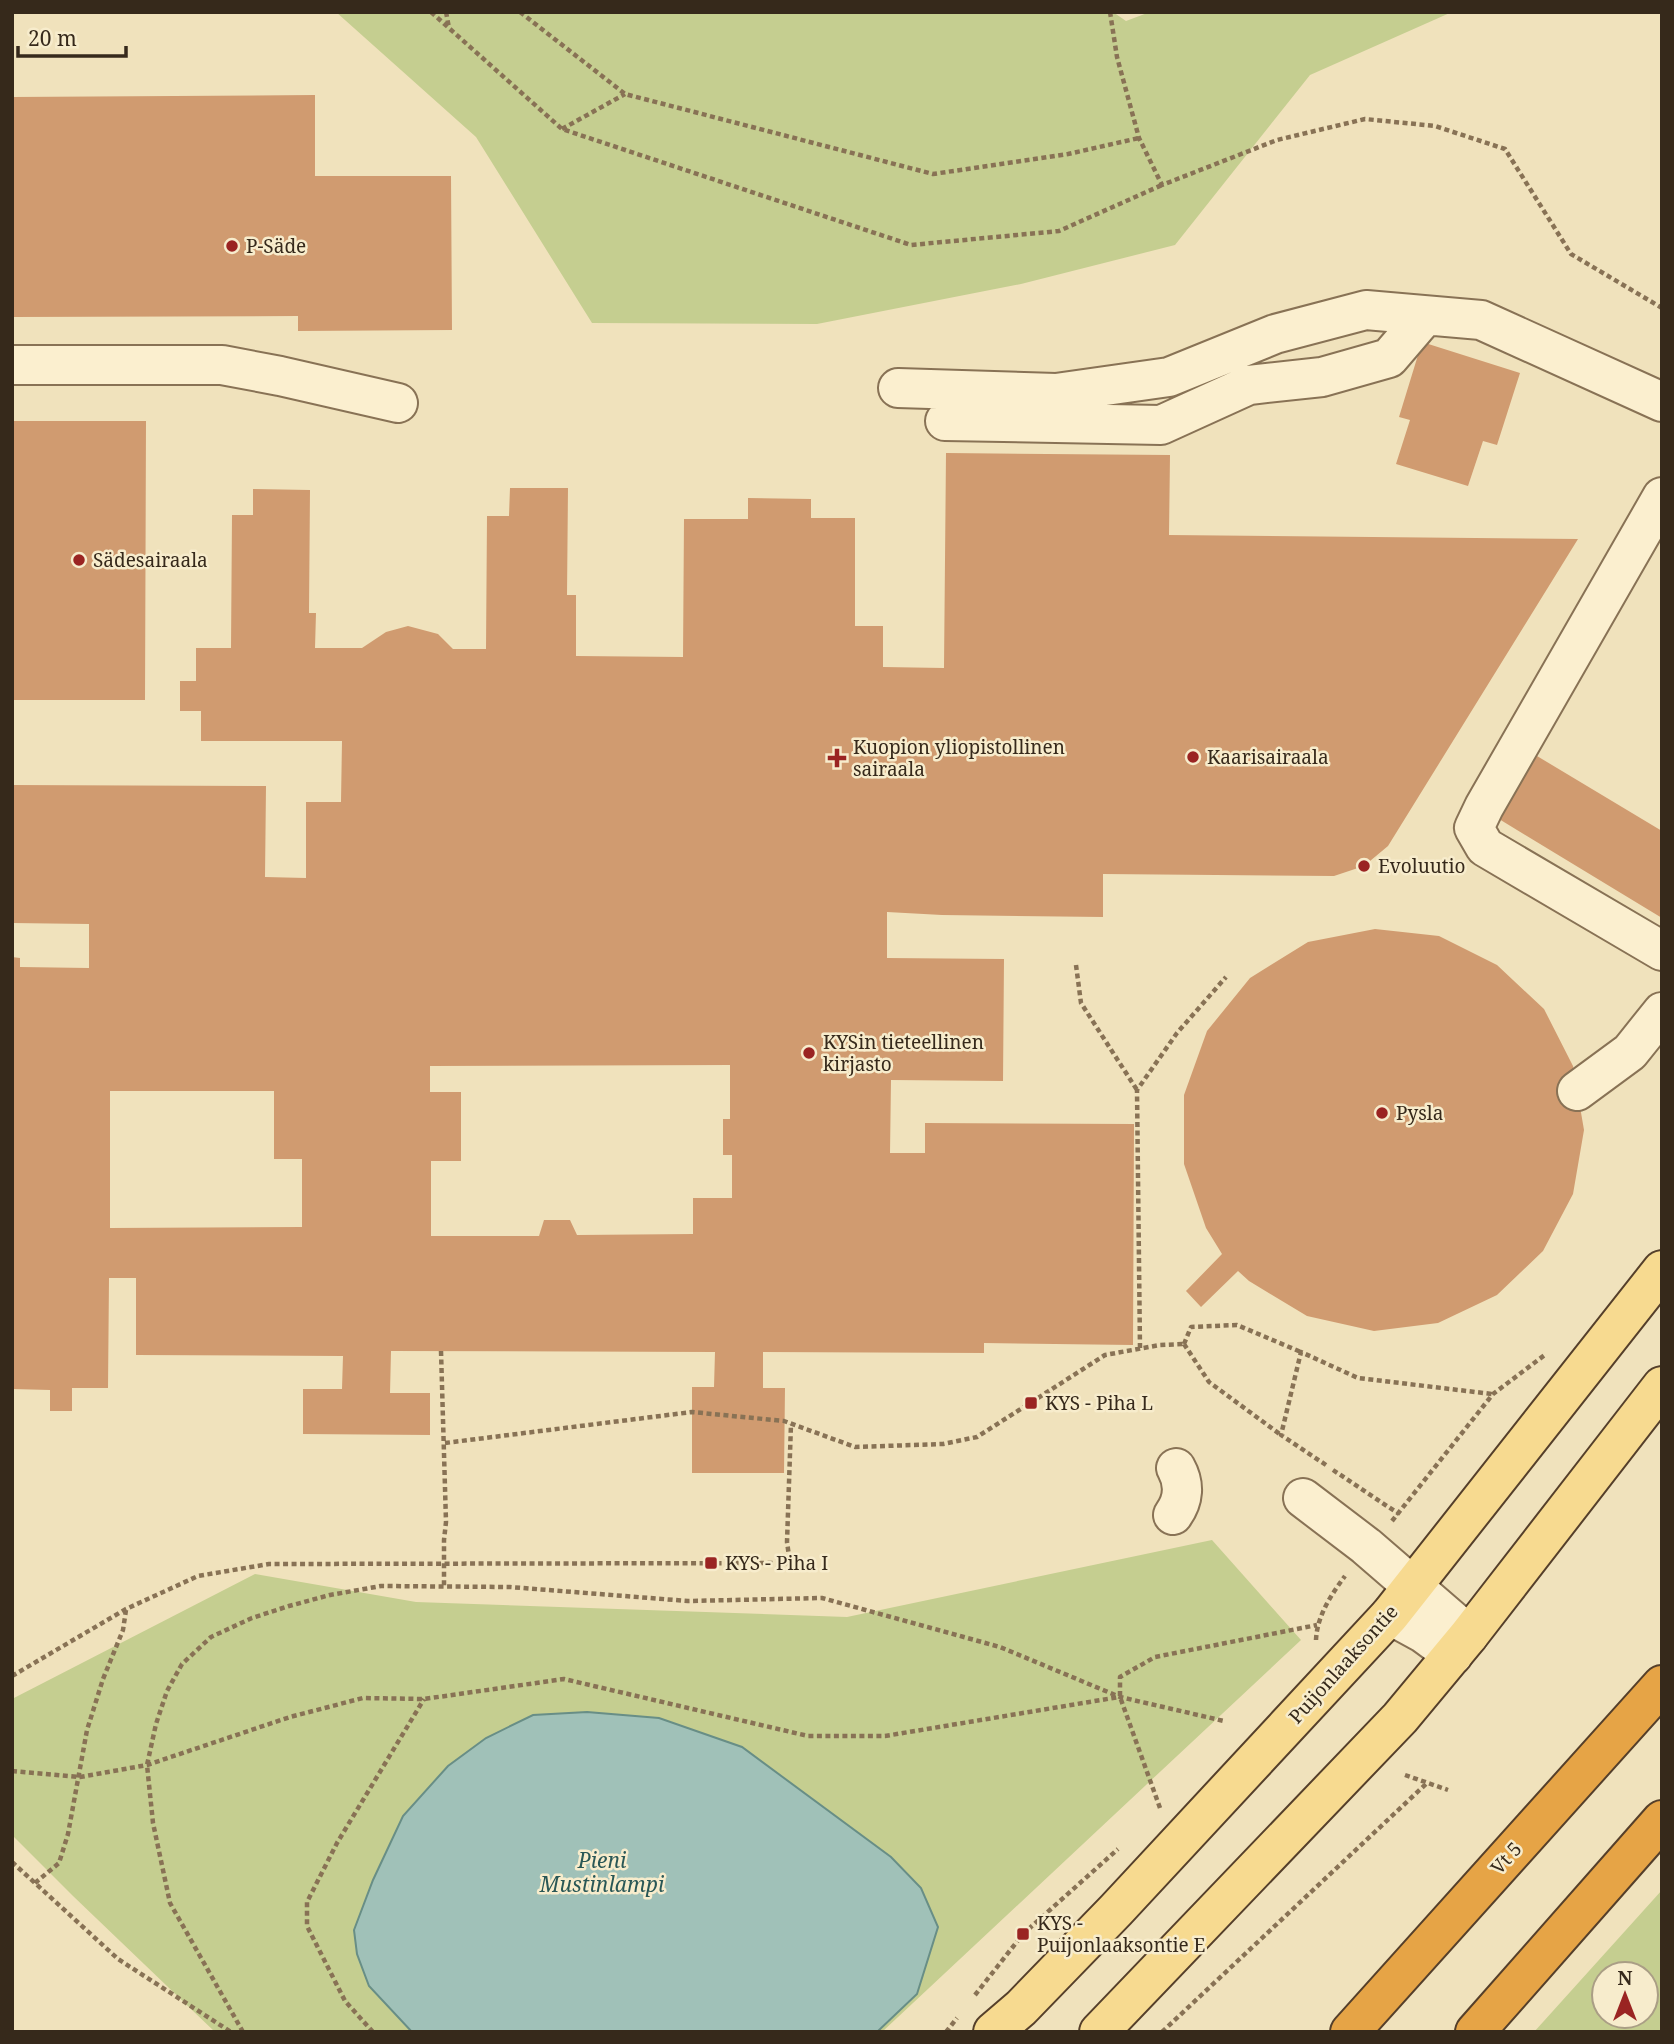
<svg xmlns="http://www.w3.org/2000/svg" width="1674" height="2044" font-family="'Noto Serif',serif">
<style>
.green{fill:#c5ce90;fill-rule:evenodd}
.water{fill:#a0c1b8;stroke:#688e86;stroke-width:2}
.building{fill:#d09b70;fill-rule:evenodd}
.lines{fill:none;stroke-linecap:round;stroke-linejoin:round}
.minor-casing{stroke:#887255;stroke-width:42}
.major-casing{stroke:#553f2a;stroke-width:42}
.highway-casing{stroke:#553f2a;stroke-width:42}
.path{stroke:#887255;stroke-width:4.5;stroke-dasharray:5 3.5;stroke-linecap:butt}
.minor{stroke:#fbefcf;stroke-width:38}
.major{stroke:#f7da90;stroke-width:38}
.highway{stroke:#e6a446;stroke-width:38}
.poi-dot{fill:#9a2422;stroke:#f7eccc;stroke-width:2.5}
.labels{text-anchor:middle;stroke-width:5;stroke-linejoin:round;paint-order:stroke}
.poi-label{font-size:19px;fill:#36291b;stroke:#f7eccc;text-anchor:start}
.street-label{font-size:19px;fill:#36291b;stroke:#f7eccc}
.water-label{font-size:21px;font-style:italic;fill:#295756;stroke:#f7eccc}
</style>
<rect width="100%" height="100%" fill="#f0e2bc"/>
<path class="green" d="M 336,12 L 1113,12 L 1126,21 L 1150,12 L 1452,12 L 1310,75 L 1175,245 L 1021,284 L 817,324 L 592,323 L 476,137 Z
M 1212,1540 L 1301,1640 L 882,2032 L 215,2032 L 73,1896 L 12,1835 L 12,1699 L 255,1574 L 416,1602 L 847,1617 Z
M 1662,1890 L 1662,2032 L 1534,2032 ZM 1604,1974 L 1646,1974 L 1646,2016 L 1604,2016 Z"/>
<path class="water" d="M 587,1712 L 659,1718 L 742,1747 L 891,1857 L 921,1888 L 938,1927 L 917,1994 L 877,2032 L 412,2032 L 369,1986 L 357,1954 L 354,1930 L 373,1880 L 403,1816 L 448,1766 L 486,1738 L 533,1715 Z"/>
<path class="building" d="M 315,95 L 315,176 L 451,176 L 452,330 L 298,331 L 298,316 L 12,317 L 12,97 Z
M 1422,342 L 1520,373 L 1497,445 L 1483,441 L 1468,486 L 1396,464 L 1410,420 L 1399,417 Z
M 12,421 L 146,421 L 145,700 L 12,700 Z
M 946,453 L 1170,455 L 1169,535 L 1578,539 L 1388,846 L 1364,866 L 1334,876 L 1103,874 L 1103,917 L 942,915 L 887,912 L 887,958 L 1004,959 L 1003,1081 L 891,1080 L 890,1153 L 925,1153 L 925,1123 L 1134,1124 L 1133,1345 L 984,1343 L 984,1353 L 763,1352 L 763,1388 L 785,1388 L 784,1473 L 692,1473 L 692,1387 L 714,1387 L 715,1352 L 391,1351 L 390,1393 L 430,1393 L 430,1435 L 303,1434 L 303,1389 L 342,1389 L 343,1356 L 136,1355 L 136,1278 L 109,1278 L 108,1388 L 72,1388 L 72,1411 L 50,1411 L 50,1390 L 12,1389 L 12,957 L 20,958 L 20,967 L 89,968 L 89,924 L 12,923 L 12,785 L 266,786 L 265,877 L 306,878 L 306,802 L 341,802 L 342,741 L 201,741 L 201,711 L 180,711 L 180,681 L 196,681 L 196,648 L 231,648 L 232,515 L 253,515 L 253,489 L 310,490 L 309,613 L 316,613 L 315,648 L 362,648 L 386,632 L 408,626 L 438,634 L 453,649 L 486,649 L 487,516 L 509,516 L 510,488 L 568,488 L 567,595 L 576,595 L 576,656 L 683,657 L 684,519 L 748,519 L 748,498 L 811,499 L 811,518 L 855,518 L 855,626 L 883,626 L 883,667 L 944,668 ZM 730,1065 L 730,1119 L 723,1119 L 723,1155 L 732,1155 L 732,1198 L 693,1198 L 693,1234 L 577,1235 L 570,1220 L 544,1220 L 539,1236 L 431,1236 L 431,1161 L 461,1161 L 461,1092 L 430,1092 L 430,1066 ZM 110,1091 L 274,1091 L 274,1159 L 302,1159 L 302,1227 L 110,1228 Z
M 1537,756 L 1662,831 L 1662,918 L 1499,819 Z
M 1375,929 L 1439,936 L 1497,965 L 1544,1009 L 1573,1066 L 1584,1130 L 1573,1194 L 1543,1251 L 1497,1295 L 1438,1323 L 1374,1331 L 1307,1316 L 1249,1281 L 1238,1271 L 1201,1307 L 1186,1291 L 1222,1254 L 1206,1228 L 1184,1164 L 1184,1095 L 1207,1031 L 1250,978 L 1308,942 Z"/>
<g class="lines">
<defs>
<path id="minor" d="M 12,365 L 222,365 L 280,376 L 398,403
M 898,388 L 1056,393 L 1169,377 L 1275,334 L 1366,310 L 1481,320 L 1662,402
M 945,421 L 1161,425 L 1249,385 L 1322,377 L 1389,358 L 1425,316
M 1662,497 L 1484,807 L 1474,828 L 1485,847 L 1662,951
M 1577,1091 L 1630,1052 L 1662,1012
M 1303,1498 L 1366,1546 L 1469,1635
M 1173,1515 C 1184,1500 1185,1484 1176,1468
M 1390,1615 L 1423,1633 L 1453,1655"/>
<path id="major" d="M 993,2032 L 1021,2008 L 1116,1910 L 1390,1615 L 1662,1270
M 1099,2032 L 1400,1718 L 1469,1635 L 1662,1386"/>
<path id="highway" d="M 1350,2032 L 1662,1685
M 1475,2032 L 1662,1820"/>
</defs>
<use href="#minor" class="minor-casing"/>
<use href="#major" class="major-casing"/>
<use href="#highway" class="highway-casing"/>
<path class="path" d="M 431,12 L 562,129 L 911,245 L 1059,231 L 1162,185
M 446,12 L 449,28
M 520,12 L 625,94 L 933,174 L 1068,154 L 1139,138
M 1110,12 L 1117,57 L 1139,138 L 1162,185 L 1277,140 L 1365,119 L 1435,126 L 1505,149 L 1571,254 L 1662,308
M 562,129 L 625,94
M 1076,965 L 1081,1003 L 1137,1090
M 1184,1344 L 1209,1382 L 1281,1435
M 1184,1344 L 1191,1327 L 1237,1325 L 1301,1352
M 1140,1348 L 1137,1090 L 1177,1033 L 1226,977
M 441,1351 L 446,1522 L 444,1540 L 444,1586
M 445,1443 L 692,1412 L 784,1421 L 855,1447 L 943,1444 L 977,1437 L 1105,1355 L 1160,1345 L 1184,1344
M 1326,1465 L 1281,1435 L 1301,1352 L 1358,1378 L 1492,1394
M 1333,1470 L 1399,1514
M 1392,1521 L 1493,1394 L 1546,1354
M 1316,1640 C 1317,1616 1331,1595 1345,1576
M 12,1676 L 126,1609 L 198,1576 L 269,1564 L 790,1563 L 787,1542 L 791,1424
M 12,1771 L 80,1777 L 147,1765 L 290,1717 L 363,1698 L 424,1699 L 564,1679 L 808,1736 L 885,1736 L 1119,1697
M 1405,1775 L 1448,1790
M 1160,1808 L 1120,1697 L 1120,1677 L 1155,1657 L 1317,1625
M 12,1862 L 118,1959 L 231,2032
M 35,1883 L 59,1863 L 68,1834 L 87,1730 L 103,1679 L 123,1630 L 126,1610
M 975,1995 L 1023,1934 L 1118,1849
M 243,2032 L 170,1903 L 153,1823 L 147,1765 L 156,1724 L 167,1691 L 182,1664 L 211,1637 L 252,1618 L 289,1606 L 330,1595 L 381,1586 L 510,1587 L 688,1601 L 822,1598 L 1000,1647 L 1120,1697 L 1224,1721
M 373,2032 L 345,2001 L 307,1926 L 307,1902 L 337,1843 L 424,1699
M 946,2032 L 957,2018
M 1162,2032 L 1427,1783"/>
<use href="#minor" class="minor"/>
<use href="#major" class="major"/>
<use href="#highway" class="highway"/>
</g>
<g class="poi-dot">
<circle cx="232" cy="246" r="7"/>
<circle cx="79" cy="560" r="7"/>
<circle cx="1193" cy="757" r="7"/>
<path d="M833.5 747.5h7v7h7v7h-7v7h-7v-7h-7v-7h7z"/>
<circle cx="1364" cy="866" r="7"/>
<circle cx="809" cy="1053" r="7"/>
<circle cx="1382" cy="1113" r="7"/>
<rect x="1024" y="1396" width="14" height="14" rx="3.5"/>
<rect x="704" y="1556" width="14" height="14" rx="3.5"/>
<rect x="1016" y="1927" width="14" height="14" rx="3.5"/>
</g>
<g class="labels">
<g class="poi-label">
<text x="246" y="253">P-Säde</text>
<text x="93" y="567">Sädesairaala</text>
<text x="853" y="754">Kuopion yliopistollinen<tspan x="853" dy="22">sairaala</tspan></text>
<text x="1207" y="764">Kaarisairaala</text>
<text x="1378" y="873">Evoluutio</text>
<text x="823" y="1049">KYSin tieteellinen<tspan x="823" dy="22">kirjasto</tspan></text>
<text x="1396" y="1120">Pysla</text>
<text x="1045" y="1410">KYS - Piha L</text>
<text x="725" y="1570">KYS - Piha I</text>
<text x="1037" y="1930">KYS -<tspan x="1037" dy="22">Puijonlaaksontie E</tspan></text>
</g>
<g class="street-label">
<text transform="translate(1343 1664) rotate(-48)" y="7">Puijonlaaksontie</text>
<text transform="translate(1506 1858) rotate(-48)" y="7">Vt 5</text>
</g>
<g class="water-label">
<text x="602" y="1868">Pieni<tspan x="602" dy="24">Mustinlampi</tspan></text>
</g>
</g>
<rect width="1674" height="2044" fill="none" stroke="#36291b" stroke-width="28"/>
<g transform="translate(1625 1995)"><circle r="33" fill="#f7eccc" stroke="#aa9e85" stroke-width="2"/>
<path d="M0-5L12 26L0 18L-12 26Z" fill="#9a2422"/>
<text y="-10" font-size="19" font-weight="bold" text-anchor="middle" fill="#36291b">N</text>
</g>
<path d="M18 46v10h108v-10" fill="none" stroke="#36291b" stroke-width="3.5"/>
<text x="28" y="46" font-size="21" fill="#36291b" stroke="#f7eccc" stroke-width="5" paint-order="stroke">20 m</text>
</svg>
